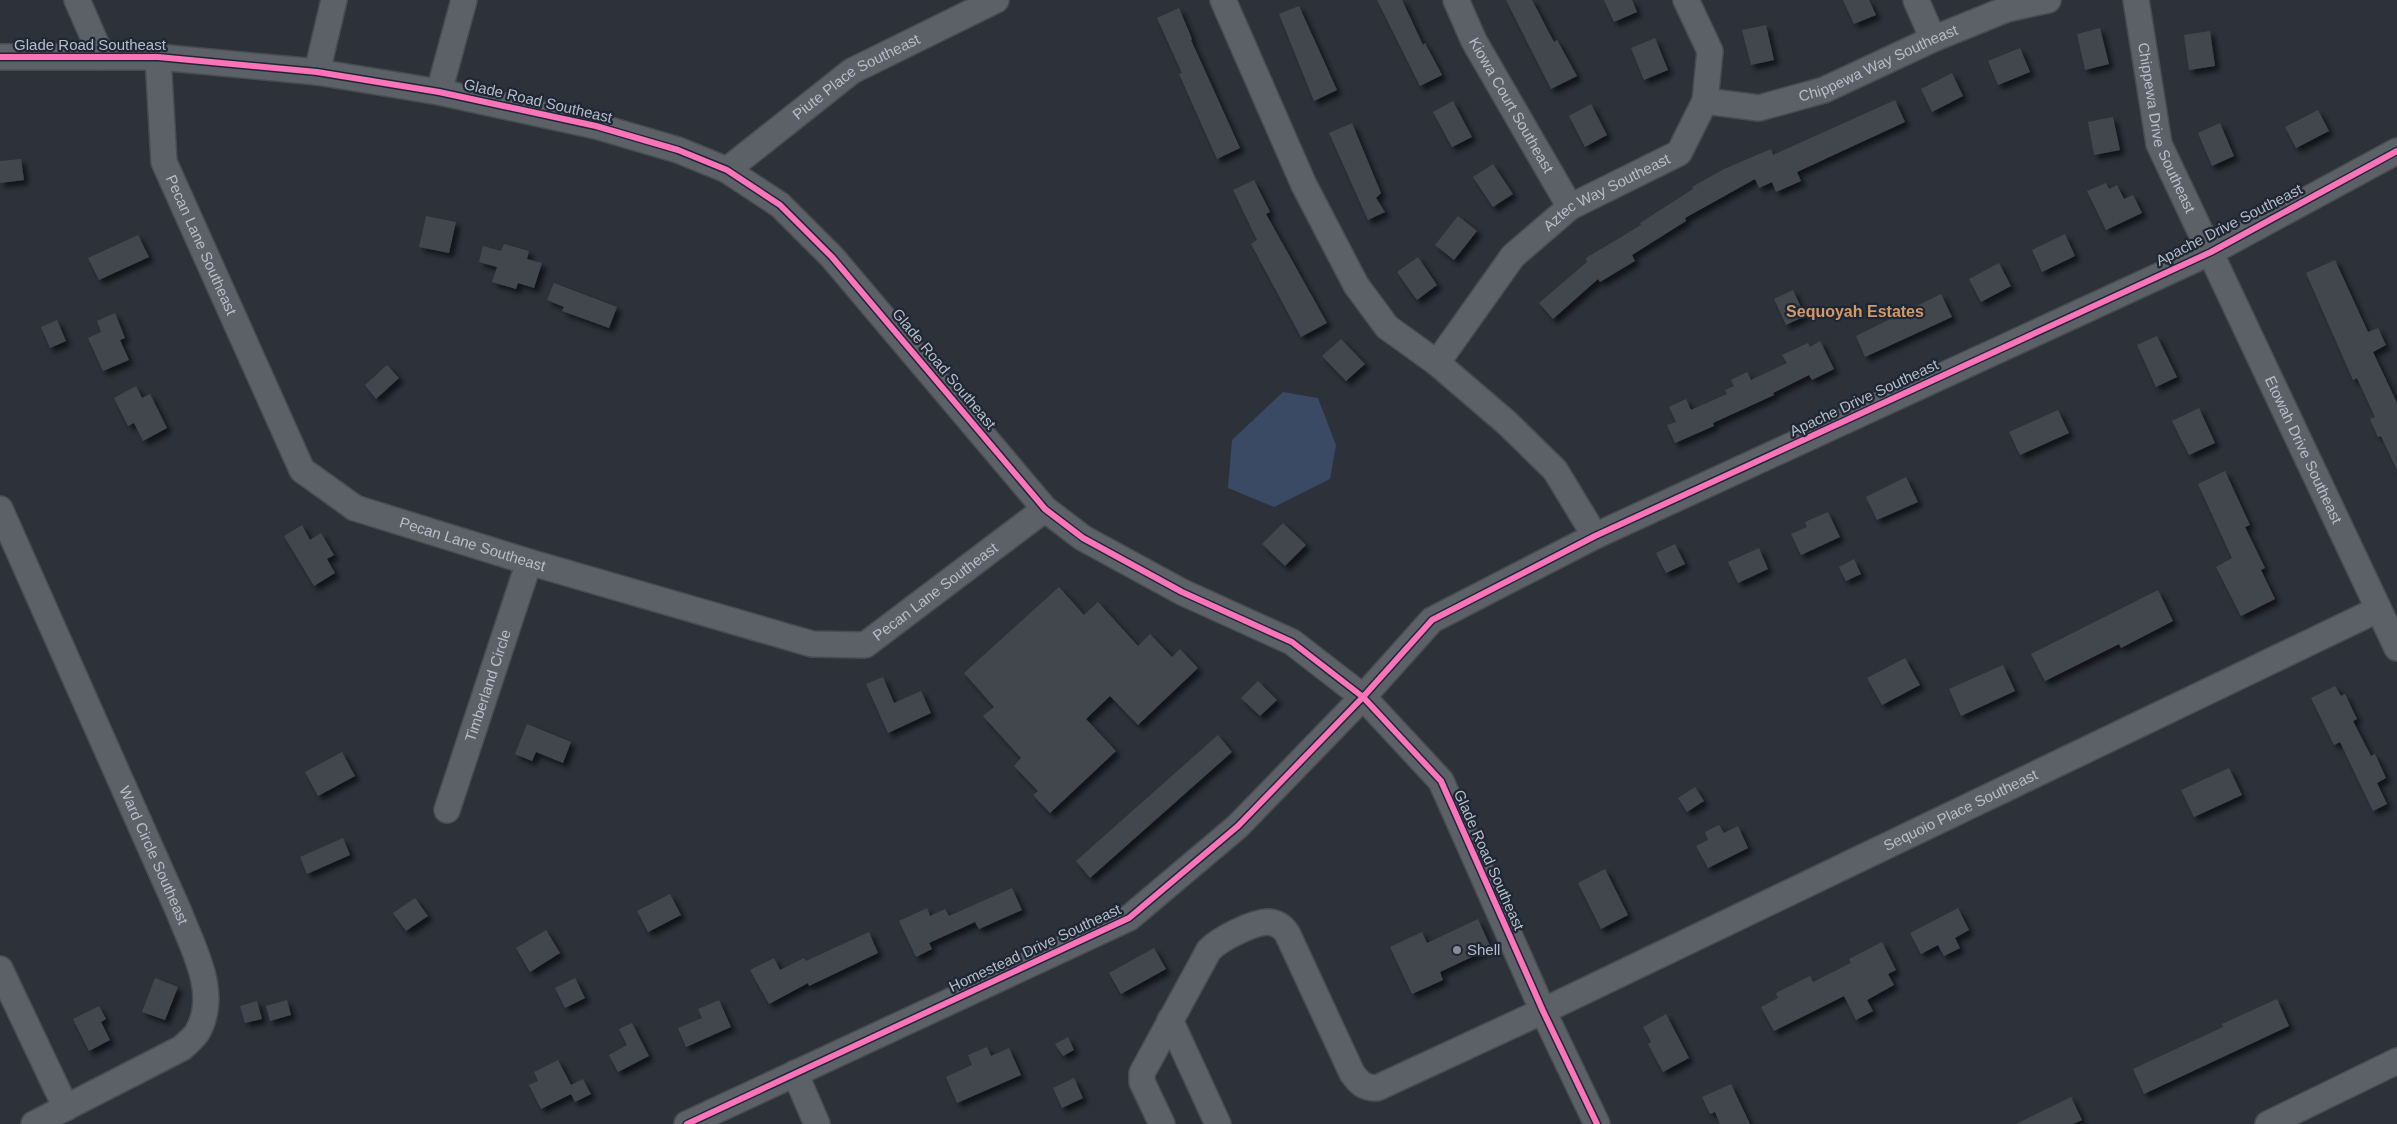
<svg xmlns="http://www.w3.org/2000/svg" width="2397" height="1124" font-family="Arial,sans-serif">
<style>
.water{fill:#3b4a64}
.building{fill:#43474e;filter:url(#shadow)}
.lines{fill:none;stroke-linecap:round;stroke-linejoin:round}
.minor-casing{stroke:#484c52;stroke-width:28}
.minor{stroke:#5c6067;stroke-width:25}
.cycleway-casing{stroke:#1f2735;stroke-width:9}
.cycleway{stroke:#fb73b8;stroke-width:6}
.poi-dot{fill:#868d98;stroke:#1f2735;stroke-width:2}
.labels{text-anchor:middle;stroke-width:4.5;stroke-linejoin:round;paint-order:stroke}
.street-label{font-size:15px;fill:#b6beca;stroke:#1f2735}
.poi-label{font-size:15px;fill:#b6beca;stroke:#1f2735;text-anchor:start}
.neighbourhood-label{font-size:16px;font-weight:bold;fill:#d39868;stroke:#1f2735}
</style>
<defs>
<filter id="shadow"><feDropShadow dx="4.5" dy="4.5" stdDeviation="2.5" flood-color="#0009"/></filter>
</defs>
<rect width="100%" height="100%" fill="#2c313a"/>
<path class="water" d="M 1283,392 L 1318,398 L 1336,445 L 1330,479 L 1274,507 L 1228,488 L 1232,440 Z"/>
<path class="building" d="M 1377,0 L 1402,0 L 1423,45 L 1425,43 L 1442,75 L 1420,86 Z
M 1506,0 L 1532,0 L 1554,42 L 1557,40 L 1577,76 L 1551,89 Z
M 1604,0 L 1632,0 L 1637,12 L 1614,22 Z
M 1843,0 L 1869,0 L 1876,15 L 1854,24 Z
M 1299,6 L 1337,90 L 1314,101 L 1279,14 Z
M 1179,8 L 1192,39 L 1191,40 L 1240,148 L 1217,159 L 1179,74 L 1182,73 L 1157,18 Z
M 1766,25 L 1774,60 L 1751,65 L 1742,30 Z
M 2100,28 L 2109,64 L 2085,70 L 2077,34 Z
M 2210,31 L 2215,66 L 2189,70 L 2184,35 Z
M 1655,38 L 1668,70 L 1644,80 L 1631,48 Z
M 2020,48 L 2030,72 L 1998,85 L 1988,61 Z
M 1952,73 L 1963,96 L 1932,112 L 1921,89 Z
M 1895,100 L 1905,122 L 1797,172 L 1801,181 L 1776,192 L 1772,182 L 1759,188 L 1755,179 L 1685,218 L 1686,221 L 1632,255 L 1635,261 L 1600,282 L 1598,279 L 1553,319 L 1539,303 L 1587,262 L 1586,258 L 1641,225 L 1640,223 L 1693,189 L 1692,187 L 1724,169 L 1771,149 L 1773,155 Z
M 1453,101 L 1472,137 L 1452,147 L 1433,112 Z
M 1591,104 L 1607,135 L 1585,147 L 1569,116 Z
M 2318,110 L 2329,131 L 2296,148 L 2285,127 Z
M 2113,117 L 2120,150 L 2094,155 L 2088,122 Z
M 1352,123 L 1381,193 L 1376,198 L 1385,212 L 1368,220 L 1329,133 Z
M 2220,123 L 2234,156 L 2212,166 L 2198,133 Z
M 21,159 L 24,180 L 0,183 L 0,161 Z
M 1493,164 L 1513,194 L 1493,207 L 1473,177 Z
M 1254,180 L 1270,212 L 1266,214 L 1327,323 L 1301,337 L 1251,244 L 1257,240 L 1233,190 Z
M 2106,183 L 2109,189 L 2117,185 L 2124,199 L 2133,195 L 2142,213 L 2106,230 L 2087,191 Z
M 426,216 L 456,222 L 449,253 L 419,247 Z
M 1458,216 L 1477,231 L 1454,260 L 1435,245 Z
M 2065,234 L 2075,256 L 2042,272 L 2032,250 Z
M 138,235 L 149,257 L 99,280 L 88,258 Z
M 504,244 L 529,251 L 527,259 L 542,263 L 534,288 L 518,283 L 516,289 L 492,282 L 497,267 L 479,262 L 483,246 L 501,251 Z
M 1418,257 L 1437,285 L 1417,300 L 1397,272 Z
M 2335,260 L 2368,332 L 2378,328 L 2386,345 L 2373,352 L 2397,403 L 2397,470 L 2381,436 L 2378,437 L 2370,419 L 2375,417 L 2357,378 L 2353,380 L 2306,273 Z
M 1999,263 L 2011,286 L 1981,302 L 1969,279 Z
M 554,283 L 617,307 L 609,328 L 562,311 L 564,307 L 547,300 Z
M 1793,290 L 1805,316 L 1786,325 L 1774,299 Z
M 1941,294 L 1952,317 L 1865,357 L 1856,336 Z
M 115,313 L 125,338 L 120,340 L 129,360 L 103,371 L 88,338 L 101,332 L 97,321 Z
M 57,320 L 66,341 L 50,348 L 41,327 Z
M 2157,336 L 2177,377 L 2156,387 L 2137,345 Z
M 1341,339 L 1365,364 L 1346,381 L 1322,356 Z
M 1820,341 L 1834,369 L 1812,380 L 1809,375 L 1773,393 L 1774,395 L 1713,423 L 1714,426 L 1675,443 L 1667,425 L 1676,422 L 1669,407 L 1686,399 L 1691,410 L 1727,394 L 1725,390 L 1734,386 L 1731,380 L 1747,372 L 1751,380 L 1787,363 L 1782,355 L 1808,343 L 1810,347 Z
M 387,365 L 399,378 L 376,399 L 365,385 Z
M 136,386 L 142,398 L 150,394 L 167,428 L 143,441 L 134,423 L 128,426 L 114,398 Z
M 2199,408 L 2215,443 L 2189,455 L 2172,421 Z
M 2058,410 L 2069,433 L 2020,455 L 2009,432 Z
M 2225,471 L 2250,525 L 2245,527 L 2265,568 L 2261,570 L 2275,599 L 2241,616 L 2216,567 L 2232,558 L 2198,484 Z
M 1906,477 L 1918,502 L 1877,520 L 1866,497 Z
M 1828,512 L 1840,537 L 1801,555 L 1791,534 L 1807,527 L 1805,522 Z
M 1283,523 L 1306,545 L 1285,566 L 1262,544 Z
M 302,525 L 310,540 L 321,533 L 334,555 L 327,559 L 335,573 L 314,586 L 284,536 Z
M 1675,544 L 1685,564 L 1666,573 L 1656,553 Z
M 1759,548 L 1768,569 L 1738,583 L 1728,562 Z
M 1854,559 L 1861,574 L 1846,581 L 1839,567 Z
M 1059,587 L 1084,615 L 1098,602 L 1138,646 L 1150,634 L 1172,657 L 1180,649 L 1198,668 L 1138,725 L 1110,696 L 1086,719 L 1116,751 L 1050,813 L 1033,795 L 1038,791 L 1014,766 L 1021,758 L 983,716 L 994,707 L 964,673 Z
M 2158,590 L 2173,621 L 2121,648 L 2119,644 L 2045,681 L 2031,654 Z
M 1905,658 L 1920,685 L 1882,705 L 1867,678 Z
M 2003,665 L 2015,691 L 1961,716 L 1949,689 Z
M 883,677 L 894,703 L 921,691 L 931,713 L 888,733 L 866,684 Z
M 1258,681 L 1277,700 L 1260,716 L 1241,698 Z
M 2335,686 L 2341,696 L 2345,694 L 2357,719 L 2353,721 L 2371,756 L 2375,754 L 2386,778 L 2377,783 L 2387,804 L 2373,811 L 2340,742 L 2334,745 L 2311,698 Z
M 527,724 L 571,742 L 563,763 L 536,752 L 532,761 L 515,754 Z
M 1218,735 L 1232,752 L 1090,878 L 1076,861 Z
M 342,752 L 355,776 L 318,796 L 305,772 Z
M 2229,768 L 2242,795 L 2194,817 L 2181,790 Z
M 1695,787 L 1704,801 L 1687,812 L 1678,798 Z
M 1719,825 L 1724,833 L 1738,826 L 1748,848 L 1708,868 L 1696,846 L 1708,840 L 1705,832 Z
M 343,838 L 350,855 L 307,874 L 300,857 Z
M 1605,869 L 1628,915 L 1601,929 L 1578,883 Z
M 1012,888 L 1022,910 L 979,929 L 975,922 L 929,943 L 932,949 L 916,957 L 899,921 L 927,908 L 930,916 L 945,909 L 949,916 Z
M 670,894 L 681,915 L 648,932 L 637,911 Z
M 415,898 L 428,916 L 406,931 L 393,913 Z
M 1958,908 L 1969,930 L 1955,938 L 1960,948 L 1944,956 L 1938,945 L 1921,954 L 1910,933 Z
M 1478,919 L 1491,948 L 1440,972 L 1443,980 L 1412,994 L 1390,947 L 1422,932 L 1427,943 Z
M 546,930 L 560,953 L 530,972 L 516,948 Z
M 869,932 L 878,953 L 809,986 L 808,983 L 769,1004 L 750,970 L 774,958 L 780,970 L 804,958 L 806,961 Z
M 1882,942 L 1896,970 L 1888,974 L 1894,985 L 1867,1000 L 1873,1011 L 1856,1020 L 1844,996 L 1774,1031 L 1761,1007 L 1778,998 L 1776,993 L 1810,976 L 1813,982 L 1851,963 L 1849,959 Z
M 1154,948 L 1166,969 L 1121,994 L 1109,973 Z
M 155,978 L 178,987 L 165,1020 L 142,1012 Z
M 575,978 L 585,998 L 565,1008 L 555,988 Z
M 2277,999 L 2289,1026 L 2144,1094 L 2133,1069 L 2223,1027 L 2222,1024 Z
M 287,1000 L 291,1015 L 270,1021 L 266,1006 Z
M 719,1000 L 731,1027 L 686,1047 L 678,1028 L 702,1018 L 698,1009 Z
M 257,1001 L 262,1019 L 245,1023 L 240,1006 Z
M 99,1006 L 106,1019 L 101,1022 L 110,1040 L 89,1051 L 73,1019 Z
M 1666,1014 L 1689,1058 L 1663,1072 L 1648,1044 L 1651,1042 L 1643,1027 Z
M 632,1023 L 649,1056 L 618,1072 L 609,1055 L 627,1045 L 619,1029 Z
M 1068,1037 L 1074,1050 L 1063,1056 L 1055,1044 Z
M 987,1047 L 991,1056 L 1009,1048 L 1021,1075 L 957,1103 L 946,1077 L 972,1065 L 968,1055 Z
M 558,1060 L 571,1085 L 583,1079 L 591,1094 L 575,1102 L 571,1094 L 541,1109 L 529,1085 L 538,1081 L 534,1072 Z
M 1074,1078 L 1083,1098 L 1062,1108 L 1053,1088 Z
M 1731,1084 L 1750,1124 L 1720,1124 L 1715,1112 L 1710,1114 L 1702,1097 Z
M 2071,1097 L 2082,1120 L 2073,1124 L 2016,1124 Z"/>
<g class="lines">
<defs>
<g id="minor">
<path d="M 77,0 L 102,57"/>
<path d="M 1223,0 L 1304,185 L 1356,285 L 1387,327 L 1437,363"/>
<path id="s1" d="M 1456,0 L 1474,41 L 1570,207"/>
<path d="M 1916,0 L 1933,39"/>
<path id="s2" d="M 2136,0 L 2159,144 L 2397,648"/>
<path d="M 0,57 L 158,57 L 317,72 L 439,92 L 596,126 L 678,150 L 727,170 L 780,205 L 832,257 L 1045,509 L 1083,538 L 1182,592 L 1292,642 L 1363,697 L 1441,781 L 1543,1011 L 1597,1124"/>
<path id="s3" d="M 158,57 L 164,162 L 302,470 L 355,508 L 529,562 L 812,644 L 865,645 L 1045,509"/>
<path d="M 317,72 L 334,0"/>
<path d="M 439,92 L 464,0"/>
<path id="s4" d="M 1705,101 L 1759,108 L 1824,90 L 1933,39 L 2007,9 L 2048,0"/>
<path id="s5" d="M 727,170 L 852,71 L 996,0"/>
<path id="s6" d="M 0,509 L 179,912 C 193,949 219,992 198,1031 C 195,1037 187,1043 182,1048 L 34,1124"/>
<path id="s7" d="M 1595,536 L 1555,470 L 1507,423 L 1437,363 L 1513,256 L 1570,207 L 1679,153 L 1705,101 L 1710,51 L 1686,0"/>
<path id="s8" d="M 447,810 L 529,562"/>
<path d="M 0,969 L 66,1108"/>
<path d="M 1170,1020 L 1218,1124"/>
<path d="M 795,1073 L 817,1124"/>
<path d="M 687,1124 L 1129,918 L 1238,826 L 1363,697 L 1432,620 L 1595,536 L 2211,252 L 2397,151"/>
<path id="s9" d="M 1162,1124 L 1142,1082 L 1142,1073 L 1209,950 C 1220,939 1251,923 1267,922 C 1276,922 1282,926 1287,933 L 1352,1073 C 1359,1083 1364,1088 1377,1088 L 1543,1011 L 2377,610"/>
<path d="M 2268,1124 L 2397,1061"/>
</g>
</defs>
<use href="#minor" class="minor-casing"/>
<use href="#minor" class="minor"/>
<defs>
<path id="cycleway" d="M 0,57 L 158,57 L 317,72 L 439,92 L 596,126 L 678,150 L 727,170 L 780,205 L 832,257 L 1045,509 L 1083,538 L 1182,592 L 1292,642 L 1363,697 L 1441,781 L 1543,1011 L 1597,1124
M 687,1124 L 1129,918 L 1238,826 L 1363,697 L 1432,620 L 1595,536 L 2211,252 L 2397,151"/>
</defs>
<use href="#cycleway" class="cycleway-casing"/>
<use href="#cycleway" class="cycleway"/>
</g>
<circle class="poi-dot" cx="1457" cy="950" r="5"/>
<g class="labels">
<g class="street-label">
<text x="90" y="50">Glade Road Southeast</text>
<text dy="5" stroke="none"><textPath href="#s4" startOffset="182">Chippewa Way Southeast</textPath></text>
<text dy="5" stroke="none"><textPath href="#s5" startOffset="160">Piute Place Southeast</textPath></text>
<text transform="translate(538 101) rotate(13)" y="5">Glade Road Southeast</text>
<text dy="5" stroke="none"><textPath href="#s1" startOffset="119">Kiowa Court Southeast</textPath></text>
<text dy="5" stroke="none"><textPath href="#s2" startOffset="132">Chippewa Drive Southeast</textPath></text>
<text dy="5" stroke="none"><textPath href="#s7" startOffset="482">Aztec Way Southeast</textPath></text>
<text transform="translate(2229 225) rotate(-27)" y="5">Apache Drive Southeast</text>
<text dy="5" stroke="none"><textPath href="#s3" startOffset="196">Pecan Lane Southeast</textPath></text>
<text transform="translate(944 369) rotate(50)" y="5">Glade Road Southeast</text>
<text transform="translate(1864 398) rotate(-25)" y="5">Apache Drive Southeast</text>
<text dy="5" stroke="none"><textPath href="#s2" startOffset="484">Etowah Drive Southeast</textPath></text>
<text dy="5" stroke="none"><textPath href="#s3" startOffset="631">Pecan Lane Southeast</textPath></text>
<text dy="5" stroke="none"><textPath href="#s3" startOffset="1126">Pecan Lane Southeast</textPath></text>
<text dy="5" stroke="none"><textPath href="#s8" startOffset="131">Timberland Circle</textPath></text>
<text dy="5" stroke="none"><textPath href="#s9" startOffset="1116">Sequoio Place Southeast</textPath></text>
<text dy="5" stroke="none"><textPath href="#s6" startOffset="379">Ward Circle Southeast</textPath></text>
<text transform="translate(1489 860) rotate(66)" y="5">Glade Road Southeast</text>
<text transform="translate(1035 948) rotate(-25)" y="5">Homestead Drive Southeast</text>
</g>
<g class="poi-label">
<text x="1467" y="955">Shell</text>
</g>
<g class="neighbourhood-label">
<text x="1855" y="317">Sequoyah Estates</text>
</g>
</g>
</svg>
